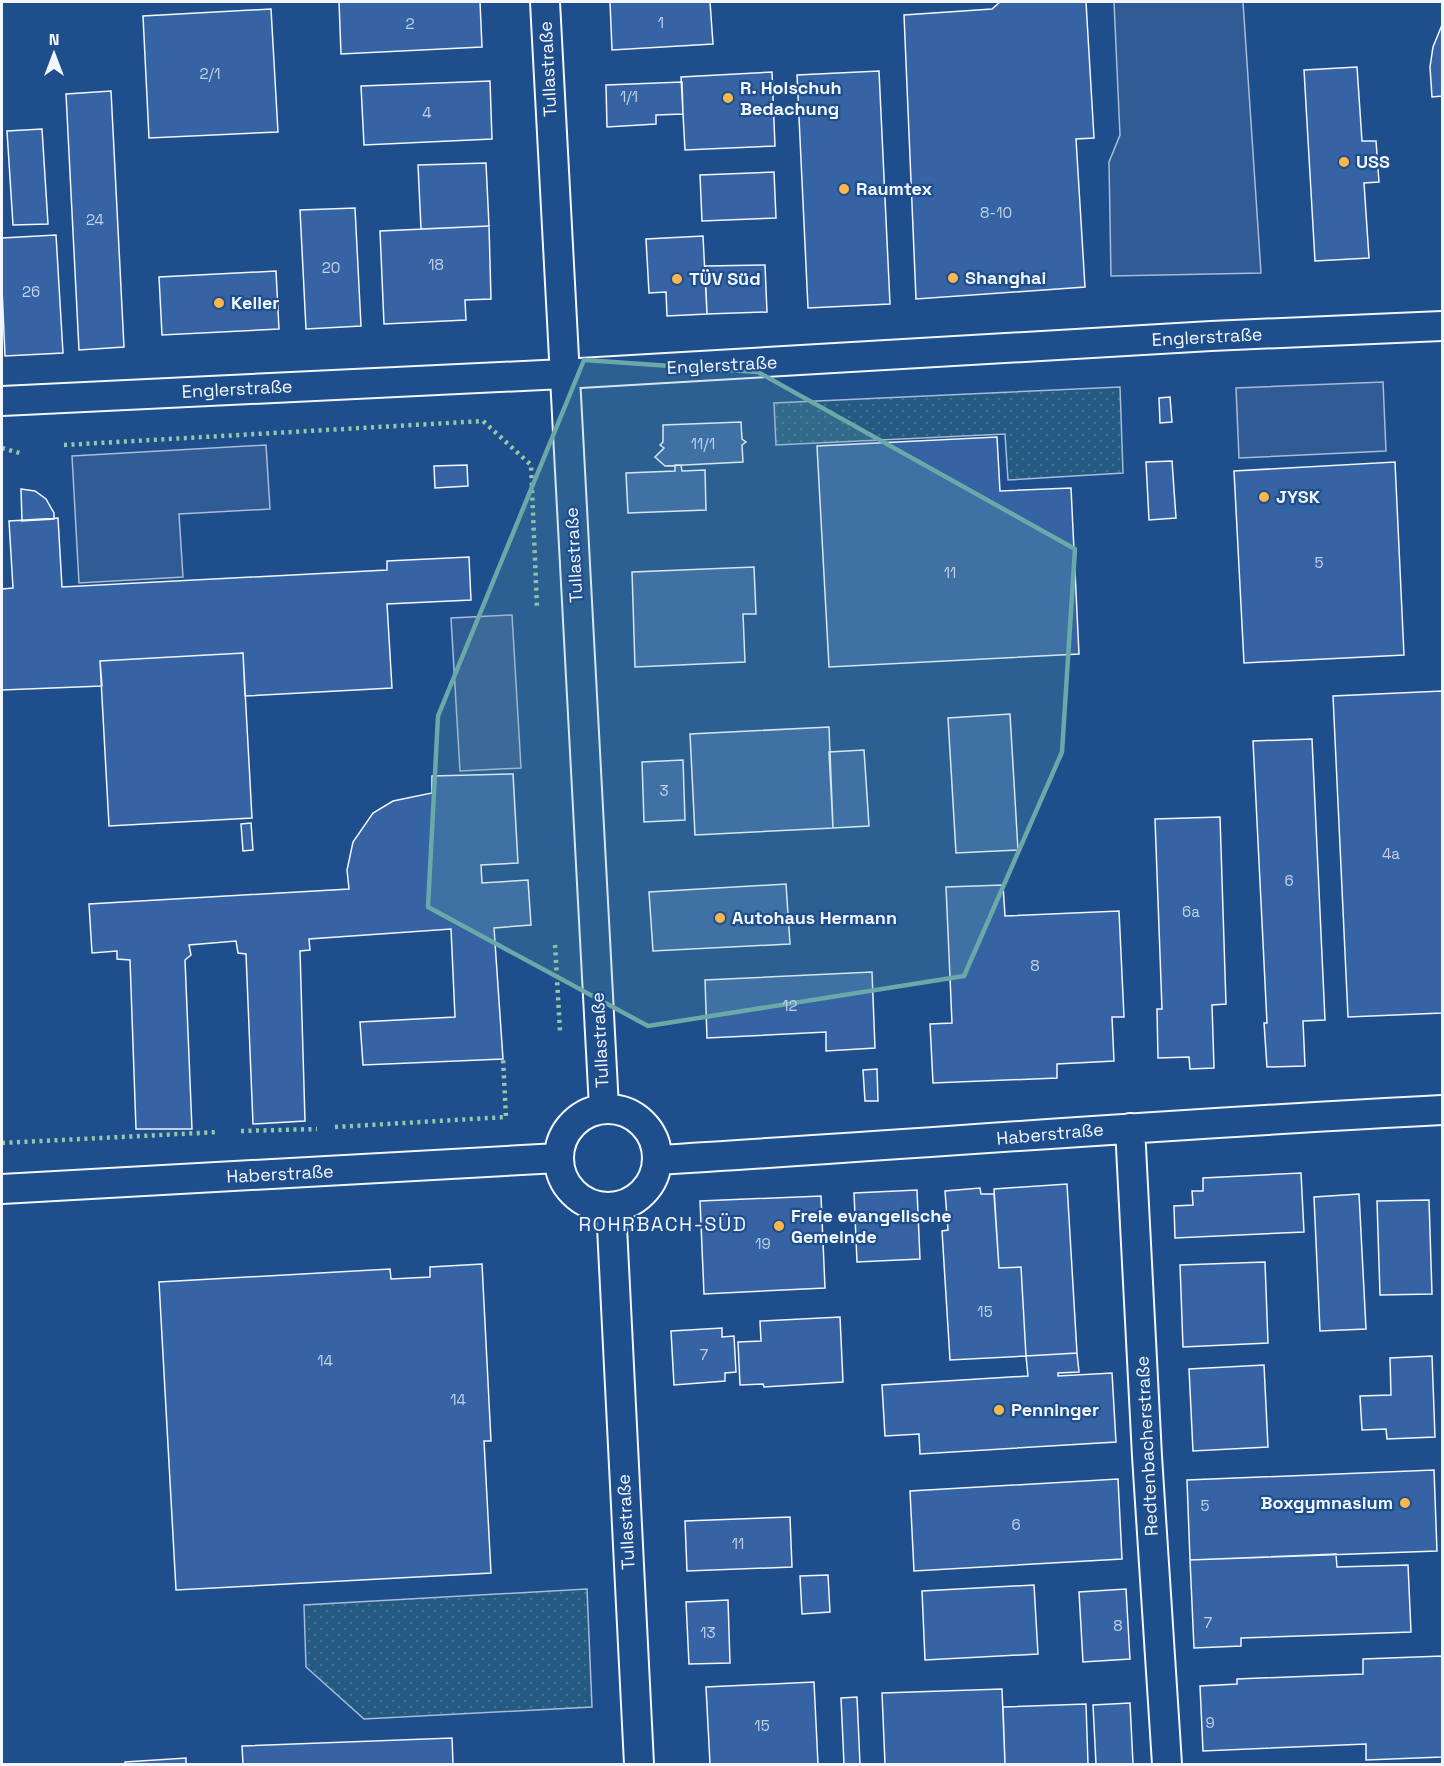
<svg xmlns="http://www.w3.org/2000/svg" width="1444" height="1766" font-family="'Space Grotesk',sans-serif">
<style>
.grass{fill:url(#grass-dots);stroke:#a8bbd7;stroke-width:1.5}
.parking{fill:#305b95;stroke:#a8bbd7;stroke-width:1.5}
.building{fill:#3563a3;stroke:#f2f6ff;stroke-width:1.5}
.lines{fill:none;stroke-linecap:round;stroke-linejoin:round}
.minor-casing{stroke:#f2f6ff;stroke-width:32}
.minor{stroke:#1f4e8c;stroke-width:28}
.hedge{stroke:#97c8a6;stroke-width:4.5;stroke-dasharray:3 4.5;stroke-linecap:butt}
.marked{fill:#6aa9a8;fill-opacity:0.2;stroke:#6aa9a8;stroke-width:4.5;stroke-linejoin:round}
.poi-dot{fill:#ffb74d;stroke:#1f4e8c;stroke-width:2}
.labels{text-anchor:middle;stroke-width:4.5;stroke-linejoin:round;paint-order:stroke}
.number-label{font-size:15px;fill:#c3d1e8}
.street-label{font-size:18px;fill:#f2f6ff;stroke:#1f4e8c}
.poi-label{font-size:18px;font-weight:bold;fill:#f2f6ff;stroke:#1f4e8c;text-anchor:start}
.neighbourhood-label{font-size:20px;letter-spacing:1.5px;fill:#f2f6ff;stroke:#1f4e8c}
</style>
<defs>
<pattern id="grass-dots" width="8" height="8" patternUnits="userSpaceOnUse" patternTransform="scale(1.5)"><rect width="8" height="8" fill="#245a82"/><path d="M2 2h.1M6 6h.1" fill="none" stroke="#447295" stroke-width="1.8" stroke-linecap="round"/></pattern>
</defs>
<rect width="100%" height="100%" fill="#1f4e8c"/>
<path class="grass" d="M 1120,387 L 1123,473 L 1008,480 L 1005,434 L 776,445 L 774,403 Z
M 587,1589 L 592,1707 L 364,1719 L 306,1667 L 304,1605 Z"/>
<path class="parking" d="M 1114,2 L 1243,2 L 1261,273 L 1111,276 L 1109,162 L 1120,135 Z
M 1383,382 L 1386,451 L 1239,458 L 1236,388 Z
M 266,445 L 270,509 L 179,514 L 183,577 L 79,583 L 72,456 Z
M 512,615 L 521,768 L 460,771 L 451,618 Z"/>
<path class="building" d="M 339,2 L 480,2 L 482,47 L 341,54 Z
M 610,2 L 710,2 L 713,44 L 612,50 Z
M 1000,2 L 1086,2 L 1094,138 L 1076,139 L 1085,287 L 916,299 L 904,15 L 992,9 Z
M 271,9 L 278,132 L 149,138 L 143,16 Z
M 1442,25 L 1442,96 L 1432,97 L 1430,67 L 1433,47 Z
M 1357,67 L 1362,141 L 1376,141 L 1379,182 L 1364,183 L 1369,258 L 1315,261 L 1304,70 Z
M 879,71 L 890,304 L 808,308 L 797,75 Z
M 772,72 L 775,146 L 685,150 L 681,77 Z
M 490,81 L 492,139 L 364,145 L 361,86 Z
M 682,82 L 683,114 L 656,115 L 656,124 L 607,127 L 606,85 Z
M 111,91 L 124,347 L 79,350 L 66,94 Z
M 42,129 L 48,224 L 13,225 L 7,131 Z
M 486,163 L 489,226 L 421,229 L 418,165 Z
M 774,172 L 776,218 L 702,221 L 700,175 Z
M 355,208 L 361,326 L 306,329 L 300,210 Z
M 489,226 L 491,299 L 465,300 L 466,320 L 384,324 L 380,231 Z
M 56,235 L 63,353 L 5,356 L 2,288 L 2,238 Z
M 703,236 L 707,314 L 667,316 L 666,292 L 649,293 L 646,239 Z
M 765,265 L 767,312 L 707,314 L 705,266 Z
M 276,271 L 279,329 L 162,335 L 159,277 Z
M 1170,397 L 1172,422 L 1160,423 L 1159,398 Z
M 741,422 L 742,439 L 746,442 L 742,445 L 743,462 L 665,466 L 655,457 L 664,448 L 660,445 L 663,442 L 663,425 Z
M 997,437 L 1000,491 L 1071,488 L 1079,654 L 829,667 L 817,446 Z
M 1172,461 L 1176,518 L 1149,520 L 1146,462 Z
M 1395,462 L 1404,655 L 1244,663 L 1234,471 Z
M 467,465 L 468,486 L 435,488 L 434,466 Z
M 675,465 L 681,465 L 682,471 L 705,470 L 706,510 L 628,513 L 626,473 L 675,471 Z
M 21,489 L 35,491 L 46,499 L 54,513 L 54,519 L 22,521 Z
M 58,518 L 62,587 L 387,570 L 387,561 L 469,557 L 471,600 L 387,604 L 392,688 L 245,696 L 243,653 L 100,661 L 102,686 L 2,690 L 2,589 L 13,588 L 9,521 Z
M 754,567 L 756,614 L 743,614 L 745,662 L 635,667 L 632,572 Z
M 243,653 L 252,818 L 109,826 L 100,661 Z
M 1442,691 L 1442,1013 L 1348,1017 L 1333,696 Z
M 1010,714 L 1018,850 L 956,853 L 948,718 Z
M 829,727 L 833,828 L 695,835 L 690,734 Z
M 1312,739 L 1325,1020 L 1303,1021 L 1305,1066 L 1267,1067 L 1264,1023 L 1267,1023 L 1253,741 Z
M 864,750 L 869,826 L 833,828 L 829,752 Z
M 683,760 L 685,820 L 644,822 L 642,762 Z
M 513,774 L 518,863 L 481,865 L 482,883 L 528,880 L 531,925 L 494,928 L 503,1059 L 363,1065 L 360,1022 L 455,1017 L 451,929 L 309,939 L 310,950 L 300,951 L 305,1121 L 253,1124 L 246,954 L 238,953 L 236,941 L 189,945 L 191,955 L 185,960 L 192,1129 L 136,1129 L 130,960 L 117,959 L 117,951 L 92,953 L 89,904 L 349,889 L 347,870 L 353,842 L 373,813 L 393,801 L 432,793 L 432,776 Z
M 1220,817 L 1226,1004 L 1212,1005 L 1214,1068 L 1190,1069 L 1189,1057 L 1158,1058 L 1157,1009 L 1162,1009 L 1155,819 Z
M 251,823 L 253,850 L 243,851 L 241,824 Z
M 786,884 L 790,944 L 653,951 L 649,892 Z
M 1003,885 L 1005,916 L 1119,911 L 1124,1017 L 1112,1017 L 1114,1061 L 1057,1064 L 1057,1078 L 933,1083 L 930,1024 L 952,1023 L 946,887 Z
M 872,972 L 875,1048 L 826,1051 L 826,1032 L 707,1038 L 705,980 Z
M 877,1069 L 878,1101 L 865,1101 L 863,1070 Z
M 1301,1173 L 1304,1232 L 1175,1238 L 1174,1206 L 1193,1205 L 1192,1191 L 1203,1191 L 1203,1178 Z
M 1067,1184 L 1077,1353 L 1026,1356 L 1021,1267 L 999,1268 L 994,1189 Z
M 980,1188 L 981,1194 L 994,1194 L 999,1268 L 1021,1267 L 1026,1356 L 950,1360 L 942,1231 L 948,1230 L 945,1191 Z
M 917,1190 L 920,1259 L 857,1262 L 854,1193 Z
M 1359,1194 L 1366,1329 L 1320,1331 L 1314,1197 Z
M 821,1196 L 825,1288 L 704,1294 L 700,1201 Z
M 1429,1200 L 1432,1294 L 1380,1295 L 1377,1201 Z
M 1265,1262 L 1268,1343 L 1183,1347 L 1180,1265 Z
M 482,1264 L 491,1441 L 484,1441 L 491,1573 L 176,1590 L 159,1282 L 390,1269 L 391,1279 L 430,1277 L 430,1267 Z
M 840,1317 L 843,1382 L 764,1387 L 763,1384 L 740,1385 L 738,1342 L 761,1341 L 760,1321 Z
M 722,1328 L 722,1337 L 734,1336 L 736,1372 L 725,1373 L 725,1381 L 674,1385 L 671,1331 Z
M 1077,1353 L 1079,1372 L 1058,1373 L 1058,1376 L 1112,1373 L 1116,1442 L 920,1454 L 919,1434 L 885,1436 L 882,1385 L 1028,1376 L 1026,1356 Z
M 1432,1356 L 1435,1437 L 1387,1439 L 1386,1429 L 1362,1430 L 1360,1396 L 1391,1395 L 1390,1358 Z
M 1264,1365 L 1268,1447 L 1193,1451 L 1189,1369 Z
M 1434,1470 L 1437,1551 L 1190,1560 L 1187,1480 Z
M 1118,1479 L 1122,1559 L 914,1571 L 910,1491 Z
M 790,1517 L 792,1567 L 687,1571 L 685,1521 Z
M 1336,1554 L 1337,1567 L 1408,1565 L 1411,1632 L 1241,1638 L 1241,1646 L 1194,1648 L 1190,1560 Z
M 828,1575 L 830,1612 L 802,1614 L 800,1576 Z
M 1034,1585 L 1038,1654 L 925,1660 L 922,1591 Z
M 1126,1589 L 1130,1659 L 1083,1662 L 1079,1592 Z
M 728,1600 L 730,1663 L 689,1664 L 686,1602 Z
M 1442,1656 L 1442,1757 L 1366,1760 L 1366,1744 L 1203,1751 L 1200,1686 L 1237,1684 L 1237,1679 L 1363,1674 L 1363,1659 Z
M 814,1682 L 818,1764 L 710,1764 L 706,1687 Z
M 1002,1689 L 1005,1764 L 885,1764 L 882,1693 Z
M 857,1697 L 860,1764 L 844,1764 L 841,1698 Z
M 1130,1703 L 1133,1764 L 1096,1764 L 1093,1705 Z
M 1086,1704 L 1088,1764 L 1005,1764 L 1003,1707 Z
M 452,1738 L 453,1764 L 243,1764 L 242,1746 Z
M 186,1758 L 186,1764 L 125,1764 L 125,1762 Z"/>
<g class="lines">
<defs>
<path id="minor" d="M 545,2 L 604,1108
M 2,401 L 563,374 L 1211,336 L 1442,326
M559 1158a49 49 0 1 1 98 0a49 49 0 1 1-98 0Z
M 1130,1128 L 1147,1456 L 1167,1764
M 658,1160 C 919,1144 1181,1123 1442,1110
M 2,1189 L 558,1158
M 611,1207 L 639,1764"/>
</defs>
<use href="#minor" class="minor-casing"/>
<use href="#minor" class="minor"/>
<path class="hedge" d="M 64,445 L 483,421 L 531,465 L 537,608
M 2,448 L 23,454
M 555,945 L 560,1031
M 335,1127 L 506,1117 L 503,1059
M 241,1131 L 317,1129
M 2,1143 L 219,1132"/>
</g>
<path class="marked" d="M 584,360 L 758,372 L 1075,549 L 1062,752 L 964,976 L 648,1026 L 428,907 L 438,716 Z"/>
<g class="poi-dot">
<circle cx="728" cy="98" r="6"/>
<circle cx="1344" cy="162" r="6"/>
<circle cx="844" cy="189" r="6"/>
<circle cx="953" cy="278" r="6"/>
<circle cx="677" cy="279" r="6"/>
<circle cx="219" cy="303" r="6"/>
<circle cx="1264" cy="497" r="6"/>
<circle cx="720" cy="918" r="6"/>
<circle cx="779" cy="1226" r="6"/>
<circle cx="999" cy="1410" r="6"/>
<circle cx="1405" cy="1503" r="6"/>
</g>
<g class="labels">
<g class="number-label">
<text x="661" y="28">1</text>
<text x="410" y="29">2</text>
<text x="210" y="79">2/1</text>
<text x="629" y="102">1/1</text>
<text x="427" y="118">4</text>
<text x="996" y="218">8-10</text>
<text x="95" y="225">24</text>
<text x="436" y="270">18</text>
<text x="331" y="273">20</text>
<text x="31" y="297">26</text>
<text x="703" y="449">11/1</text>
<text x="1319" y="568">5</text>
<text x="950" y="578">11</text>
<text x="664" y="796">3</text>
<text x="1391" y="859">4a</text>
<text x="1289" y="886">6</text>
<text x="1191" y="917">6a</text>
<text x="1035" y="971">8</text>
<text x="790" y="1011">12</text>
<text x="763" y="1249">19</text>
<text x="985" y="1317">15</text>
<text x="704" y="1360">7</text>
<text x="325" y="1366">14</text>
<text x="458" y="1405">14</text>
<text x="1205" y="1511">5</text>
<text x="1016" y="1530">6</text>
<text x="738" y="1549">11</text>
<text x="1208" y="1628">7</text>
<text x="1118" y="1631">8</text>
<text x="708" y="1638">13</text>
<text x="1210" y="1728">9</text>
<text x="762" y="1731">15</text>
</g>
<g class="street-label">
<text transform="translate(548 69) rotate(-93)" y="6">Tullastraße</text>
<text transform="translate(1207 337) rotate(-3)" y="6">Englerstraße</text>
<text transform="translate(722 365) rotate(-3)" y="6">Englerstraße</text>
<text transform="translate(237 389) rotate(-3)" y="6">Englerstraße</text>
<text transform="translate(574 555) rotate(-93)" y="6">Tullastraße</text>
<text transform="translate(600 1040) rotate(-93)" y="6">Tullastraße</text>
<text transform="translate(1050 1134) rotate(-5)" y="6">Haberstraße</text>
<text transform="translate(280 1174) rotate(-3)" y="6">Haberstraße</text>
<text transform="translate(1147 1446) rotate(-93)" y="6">Redtenbacherstraße</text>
<text transform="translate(626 1522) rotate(-93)" y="6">Tullastraße</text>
</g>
<g class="poi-label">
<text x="740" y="94">R. Holschuh<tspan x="740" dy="21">Bedachung</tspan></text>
<text x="1356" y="168">USS</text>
<text x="856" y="195">Raumtex</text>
<text x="965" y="284">Shanghai</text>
<text x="689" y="285">TÜV Süd</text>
<text x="231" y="309">Keller</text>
<text x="1276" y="503">JYSK</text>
<text x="732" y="924">Autohaus Hermann</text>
<text x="791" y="1222">Freie evangelische<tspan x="791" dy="21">Gemeinde</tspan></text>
<text x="1011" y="1416">Penninger</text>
<text x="1393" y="1509" text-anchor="end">Boxgymnasium</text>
</g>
<g class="neighbourhood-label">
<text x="663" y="1231">ROHRBACH-SÜD</text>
</g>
</g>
<rect width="1444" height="1766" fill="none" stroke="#f2f6ff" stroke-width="6"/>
<g transform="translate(54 54)" stroke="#1f4e8c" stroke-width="4.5" paint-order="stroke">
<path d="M0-4.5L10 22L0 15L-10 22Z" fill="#f2f6ff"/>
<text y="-9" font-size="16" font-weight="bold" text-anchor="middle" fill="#f2f6ff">N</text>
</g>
</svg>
